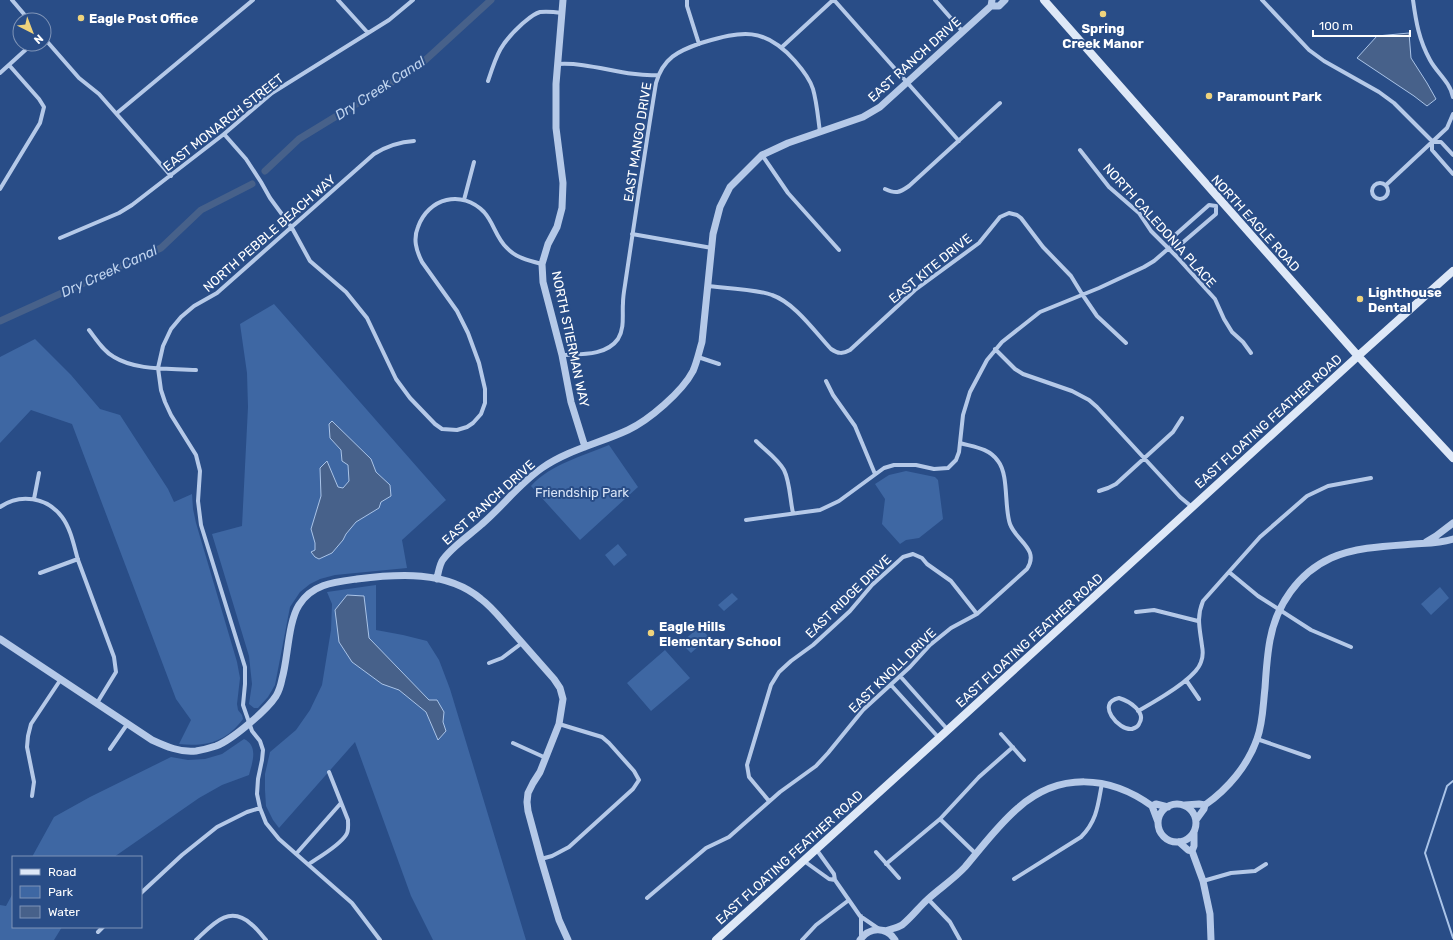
<svg xmlns="http://www.w3.org/2000/svg" width="1453" height="940" font-family="Rubik,sans-serif">
<style>
.green{fill:#3e67a3}
.water{fill:#47618a;stroke:#aac4e8}
.lines{fill:none;stroke-linecap:round;stroke-linejoin:round}
.stream{stroke:#aac4e8;stroke-width:2}
.canal{stroke:#47618a;stroke-width:7}
.minor{stroke:#b5c9e8;stroke-width:4}
.tertiary{stroke:#b5c9e8;stroke-width:7}
.secondary{stroke:#dee8f7;stroke-width:8}
.poi-dot{fill:#efd37c;stroke:#294d87;stroke-width:1.5}
.labels{text-anchor:middle;stroke-width:4;stroke-linejoin:round;paint-order:stroke}
.poi-label{font-size:13px;font-weight:bold;fill:#fff;stroke:#294d87;text-anchor:start}
.street-label{font-size:13px;fill:#fff;stroke:#294d87}
.park-label{font-size:13px;fill:#d8e4f6;stroke:#294d87}
.water-label{font-size:14px;font-style:italic;fill:#c0d4ef;stroke:#294d87}
</style>
<rect width="100%" height="100%" fill="#294d87"/>
<path class="green" d="M 274,304 L 446,500 L 402,540 L 407,568 L 335,575 L 320,579 L 310,584 L 300,592 L 290,607 L 275,685 L 268,697 L 258,708 L 254,708 L 249,704 L 252,684 L 249,656 L 212,534 L 242,526 L 248,407 L 247,373 L 240,324 Z
M 35,339 L 71,375 L 100,409 L 120,415 L 168,489 L 174,502 L 192,494 L 193,509 L 196,523 L 237,662 L 240,678 L 237,704 L 238,710 L 242,715 L 243,719 C 226,742 206,747 179,744 L 191,720 L 176,699 L 72,424 L 31,410 L 0,443 L 0,357 Z
M 609,445 L 638,487 L 580,540 L 531,486 C 551,464 583,456 609,445 Z
M 906,471 L 935,477 L 938,480 L 943,519 L 919,538 L 906,540 L 900,544 L 882,524 L 885,499 L 875,484 L 889,475 Z
M 618,544 L 627,555 L 614,566 L 605,555 Z
M 376,585 L 376,630 L 403,635 L 427,641 L 439,660 L 450,689 L 526,940 L 433,940 L 411,896 L 355,742 L 279,828 L 273,820 L 266,806 L 265,790 L 265,774 L 270,752 L 296,730 L 310,710 L 322,685 L 331,630 L 332,604 L 327,592 Z
M 1440,587 L 1449,598 L 1431,615 L 1421,604 Z
M 732,593 L 738,599 L 724,611 L 718,605 Z
M 699,627 L 709,637 L 691,653 L 681,643 Z
M 665,650 L 690,678 L 651,711 L 627,683 Z
M 244,739 C 259,746 252,763 249,775 L 222,785 L 199,798 L 114,857 L 32,857 L 54,817 L 90,797 L 171,757 L 188,760 L 205,759 L 222,754 Z
M 13,893 L 13,927 L 62,927 L 54,940 L 0,940 L 0,905 L 6,906 Z"/>
<path class="water" d="M 1409,33 L 1411,58 L 1427,83 L 1436,99 L 1427,106 L 1414,96 L 1357,58 L 1377,36 Z
M 332,421 L 371,459 L 376,472 L 390,485 L 391,496 L 381,502 L 379,508 L 356,522 L 346,534 L 343,540 L 332,553 L 319,559 L 315,557 L 311,552 L 315,550 L 315,543 L 311,529 L 321,496 L 320,468 L 327,461 L 338,487 L 343,488 L 349,481 L 348,465 L 342,461 L 341,450 L 330,438 L 329,424 Z
M 347,595 L 364,596 L 369,638 L 429,700 L 437,700 L 444,712 L 443,722 L 446,731 L 438,740 L 426,712 L 399,690 L 382,684 L 352,662 L 339,642 L 335,610 Z"/>
<g class="lines">
<path class="stream" d="M 1453,781 L 1447,786 L 1425,853 L 1453,938"/>
<path class="canal" d="M 265,171 L 299,139 L 420,65 L 491,0
M 0,321 L 161,248 L 201,210 L 252,184"/>
<path class="minor" d="M 12,0 L 29,20
M 338,0 L 368,33
M 687,0 L 687,6 L 699,44
M 834,0 L 959,141
M 935,0 L 963,32
M 1262,0 L 1309,50 L 1324,61 L 1379,92 L 1394,103 L 1433,142 L 1441,142 L 1453,155
M 1413,0 C 1416,22 1419,40 1430,60 C 1437,73 1450,82 1453,97
M 44,38 L 79,78 L 99,94 L 171,176
M 782,47 L 833,0
M 558,64 C 592,62 624,77 658,75
M 0,73 L 32,44
M 488,81 C 497,54 500,44 522,24 C 528,19 533,14 540,12 C 548,11 555,12 562,13
M 117,113 L 253,0
M 224,134 L 246,159 L 261,182 L 270,198 L 292,228 L 310,261 L 346,292 L 367,318 L 396,379 L 410,398 L 435,424 L 442,429 L 457,430 L 467,427 L 473,423 L 481,414 L 485,403 L 485,389 L 479,363 L 468,333 L 457,311 L 422,262 C 416,250 413,239 418,227 C 428,198 462,189 484,212 C 494,223 496,238 507,248 C 516,258 530,261 542,264
M 1432,142 L 1432,150 L 1453,174
M 1080,150 L 1109,187 L 1139,213 L 1151,231 L 1176,256 L 1215,299 L 1224,319 L 1232,332 L 1243,342 L 1251,353
M 762,155 L 788,193 L 839,250
M1372 191a8 8 0 1 1 16 0a8 8 0 1 1-16 0Z
M 1386,185 L 1447,128 L 1453,114
M 0,189 L 40,123 L 44,107 L 39,99 L 9,65
M 885,189 C 896,194 899,193 909,186 L 1000,103
M 464,200 L 474,162
M 1209,205 L 1216,206 L 1216,214 L 1181,244 L 1176,242 L 1174,236 Z
M 632,234 L 712,248
M 60,238 L 119,213 L 132,205 L 224,134 L 272,93 L 389,20 L 413,0
M 707,286 C 725,288 756,289 772,295 C 795,303 815,332 831,349 C 838,354 843,354 850,350 L 915,290 L 979,243 L 1000,217 L 1009,213 L 1017,215 L 1021,218 L 1043,247 L 1071,276 L 1082,294 L 1097,316 L 1126,343
M 89,330 C 96,339 103,351 114,357 C 137,371 169,368 196,370
M 995,349 L 1015,369 L 1023,374 L 1072,391 L 1089,400 L 1097,407 L 1180,497 L 1192,507
M 562,355 C 581,354 606,356 618,339 C 625,328 622,314 623,303 C 623,297 624,291 625,285 C 635,218 645,150 656,83 C 663,58 678,51 701,43 C 742,31 764,26 795,61 C 802,69 810,79 813,89 C 817,103 818,118 820,132
M 698,357 L 719,364
M 826,381 L 833,395 L 855,426 L 875,474
M 756,441 C 765,450 778,459 784,470 C 790,482 790,500 793,513
M 1099,491 L 1108,488 L 1116,484 L 1173,432 L 1182,418
M 34,499 L 39,473
M 0,507 C 20,493 47,497 62,517 C 71,529 74,546 78,560 C 90,592 102,625 114,657 L 116,672 L 97,703
M 746,520 L 820,510 L 839,501 L 884,468 L 894,465 L 916,465 L 934,469 L 948,468 L 956,460 L 959,452 L 963,415 L 970,392 L 987,360 L 1002,342 L 1040,312 L 1099,288 L 1144,267 L 1154,261 L 1176,242
M 1229,572 L 1258,596 L 1311,630 L 1351,647
M 40,573 L 78,559
M 1136,612 L 1154,610 L 1198,621
M 489,663 L 502,658 L 522,643
M 900,676 L 948,730
M 1186,680 L 1199,699
M 891,685 L 939,738
M 1119,698 C 1129,701 1147,712 1139,724 C 1138,727 1135,728 1132,729 C 1119,731 1095,703 1119,698 Z
M 1138,711 C 1154,702 1196,679 1201,662 C 1203,657 1203,651 1202,646 C 1200,629 1196,618 1203,601 L 1260,537 L 1307,496 L 1328,486 L 1371,478
M 1001,734 L 1024,760
M 1257,739 L 1309,757
M 513,743 L 546,758
M 110,749 L 128,723
M 32,796 L 34,782 L 27,747 L 28,736 L 31,724 L 61,679
M 769,801 L 749,777 L 747,765 L 771,685 L 779,672 L 791,661 L 813,645 L 850,611 L 872,585 L 903,557 L 913,554 L 922,558 L 927,564 L 951,581 L 977,614
M 940,819 L 976,854
M 816,849 L 834,874 L 835,880 L 860,916 L 879,929
M 876,852 L 899,878
M 296,854 L 341,803
M 541,859 L 552,856 L 569,847 L 633,789 L 639,780 L 634,771 L 609,743 L 602,737 L 559,724
M 804,861 L 829,879 L 835,880
M 309,864 C 319,857 339,846 346,835 C 349,831 348,825 348,820 L 329,772
M 886,864 L 940,819 L 979,777 L 1013,747
M 1014,879 L 1081,837 C 1097,821 1098,805 1102,783
M 1203,881 L 1231,873 L 1255,871 L 1266,864
M 141,893 L 182,855 L 217,827 L 247,812 L 260,808
M 647,898 L 706,848 L 729,837 L 780,792 L 816,766 L 828,753 L 863,710 L 910,667 L 930,645 L 951,628 L 977,614 L 1027,569 C 1040,549 1016,541 1010,524 C 1004,507 1009,475 998,461 C 989,448 974,447 960,443
M 928,899 L 950,922 L 960,940
M 861,916 L 861,938
M 98,932 L 103,927
M 196,940 C 212,925 229,904 251,924 C 257,928 261,935 266,940
M 380,940 L 352,903 L 279,839 L 266,823 L 260,808 L 257,794 L 258,779 L 262,760 L 263,750 L 260,741 L 252,731 L 243,705 L 245,684 L 245,667 L 201,525 L 198,501 L 200,471 L 196,455 L 171,415 L 165,402 L 161,390 L 158,368 L 163,346 L 171,329 L 181,317 L 194,306 L 217,293 L 374,154 C 387,146 398,142 414,141
M 802,940 L 816,925 L 849,900"/>
<path class="tertiary" d="M 563,0 L 556,84 L 556,128 L 563,183 L 562,208 L 557,227 L 548,244 L 542,264 L 543,282 L 562,355 L 571,402 L 585,447
M 991,6 L 999,6 L 1005,0
M 1426,542 L 1436,536 L 1453,523
M 437,579 C 438,573 439,567 442,561 C 450,548 470,535 482,524 C 503,506 519,484 542,468 C 568,450 600,443 628,430 C 649,420 682,392 693,371 C 697,362 699,352 702,342 L 713,234 L 720,207 L 730,187 L 762,155 L 788,143 L 863,117 L 880,107 L 991,6 L 992,0
M 0,639 L 152,740 C 165,746 181,753 196,751 C 202,750 210,748 216,746 C 232,740 267,710 276,696 C 279,691 281,684 282,679 C 288,659 288,622 299,605 C 312,584 334,582 357,579 C 397,574 447,570 481,599 C 492,607 501,619 510,629 C 525,646 540,663 554,679 L 560,688 L 563,699 L 559,724 L 540,772 L 533,783 L 528,793 L 527,802 L 528,811 L 541,859 L 559,920 L 568,940
M1158 823a19 19 0 1 1 38 0a19 19 0 1 1-38 0Z
M 1185,805 L 1199,804 L 1205,805 L 1204,809 L 1196,820
M 1205,805 C 1228,789 1248,765 1257,739 C 1263,723 1263,705 1265,688 C 1266,672 1267,656 1270,640 C 1276,606 1298,573 1331,558 C 1356,547 1387,546 1414,544 C 1428,543 1440,543 1453,539
M 1158,822 L 1152,806 L 1156,804 L 1168,807
M 1179,842 L 1188,850 L 1192,851 L 1194,846 L 1194,832
M 1192,851 L 1203,881 L 1210,914 L 1211,940
M 885,931 C 890,929 897,928 902,925 C 912,917 919,907 928,899 C 940,888 954,879 965,867 C 982,847 998,825 1018,808 C 1059,772 1109,775 1152,806
M 860,940 C 869,927 886,926 895,940"/>
<path class="secondary" d="M 1044,0 L 1358,356 L 1453,458
M 716,940 L 939,738 L 1358,356 L 1453,271"/>
</g>
<g class="poi-dot">
<circle cx="1103" cy="14" r="4"/>
<circle cx="81" cy="18" r="4"/>
<circle cx="1209" cy="96" r="4"/>
<circle cx="1360" cy="299" r="4"/>
<circle cx="651" cy="633" r="4"/>
</g>
<g class="labels">
<g class="poi-label">
<text x="89" y="23">Eagle Post Office</text>
<text x="1103" y="33" text-anchor="middle">Spring<tspan x="1103" dy="15">Creek Manor</tspan></text>
<text x="1217" y="101">Paramount Park</text>
<text x="1368" y="297">Lighthouse<tspan x="1368" dy="15">Dental</tspan></text>
<text x="659" y="631">Eagle Hills<tspan x="659" dy="15">Elementary School</tspan></text>
</g>
<g class="street-label">
<text transform="translate(914 59) rotate(-42)" y="5">EAST RANCH DRIVE</text>
<text transform="translate(223 122) rotate(-38)" y="5">EAST MONARCH STREET</text>
<text transform="translate(637 142) rotate(-81)" y="5">EAST MANGO DRIVE</text>
<text transform="translate(1256 223) rotate(48)" y="5">NORTH EAGLE ROAD</text>
<text transform="translate(1160 225) rotate(48)" y="5">NORTH CALEDONIA PLACE</text>
<text transform="translate(269 233) rotate(-41)" y="5">NORTH PEBBLE BEACH WAY</text>
<text transform="translate(930 268) rotate(-39)" y="5">EAST KITE DRIVE</text>
<text transform="translate(571 339) rotate(78)" y="5">NORTH STIERMAN WAY</text>
<text transform="translate(1268 421) rotate(-42)" y="5">EAST FLOATING FEATHER ROAD</text>
<text transform="translate(488 502) rotate(-42)" y="5">EAST RANCH DRIVE</text>
<text transform="translate(848 596) rotate(-44)" y="5">EAST RIDGE DRIVE</text>
<text transform="translate(1029 640) rotate(-42)" y="5">EAST FLOATING FEATHER ROAD</text>
<text transform="translate(892 670) rotate(-44)" y="5">EAST KNOLL DRIVE</text>
<text transform="translate(789 857) rotate(-42)" y="5">EAST FLOATING FEATHER ROAD</text>
</g>
<g class="park-label">
<text x="582" y="497">Friendship Park</text>
</g>
<g class="water-label">
<text transform="translate(380 88) rotate(-33)" y="5">Dry Creek Canal</text>
<text transform="translate(109 271) rotate(-25)" y="5">Dry Creek Canal</text>
</g>
</g>
<rect x="12" y="856" width="130" height="72" fill="#294d87" stroke="#7f94b7"/>
<rect x="20" y="869" width="20" height="6" fill="#dee8f7" stroke="#7f94b7"/>
<text x="48" y="876" font-size="12" fill="#ffffff">Road</text>
<rect x="20" y="886" width="20" height="12" fill="#3e67a3" stroke="#7f94b7"/>
<text x="48" y="896" font-size="12" fill="#ffffff">Park</text>
<rect x="20" y="906" width="20" height="12" fill="#47618a" stroke="#7f94b7"/>
<text x="48" y="916" font-size="12" fill="#ffffff">Water</text>
<g transform="translate(32 32) rotate(138)"><circle r="19" fill="#294d87" stroke="#7f94b7"/>
<path d="M0-3L7 15L0 10L-7 15Z" fill="#efd37c"/>
<text y="-6" font-size="11" font-weight="bold" text-anchor="middle" fill="#ffffff">N</text>
</g>
<path d="M1313 30v6h97v-6" fill="none" stroke="#ffffff" stroke-width="2"/>
<text x="1319" y="30" font-size="12" fill="#ffffff" stroke="#294d87" stroke-width="3" paint-order="stroke">100 m</text>
</svg>
